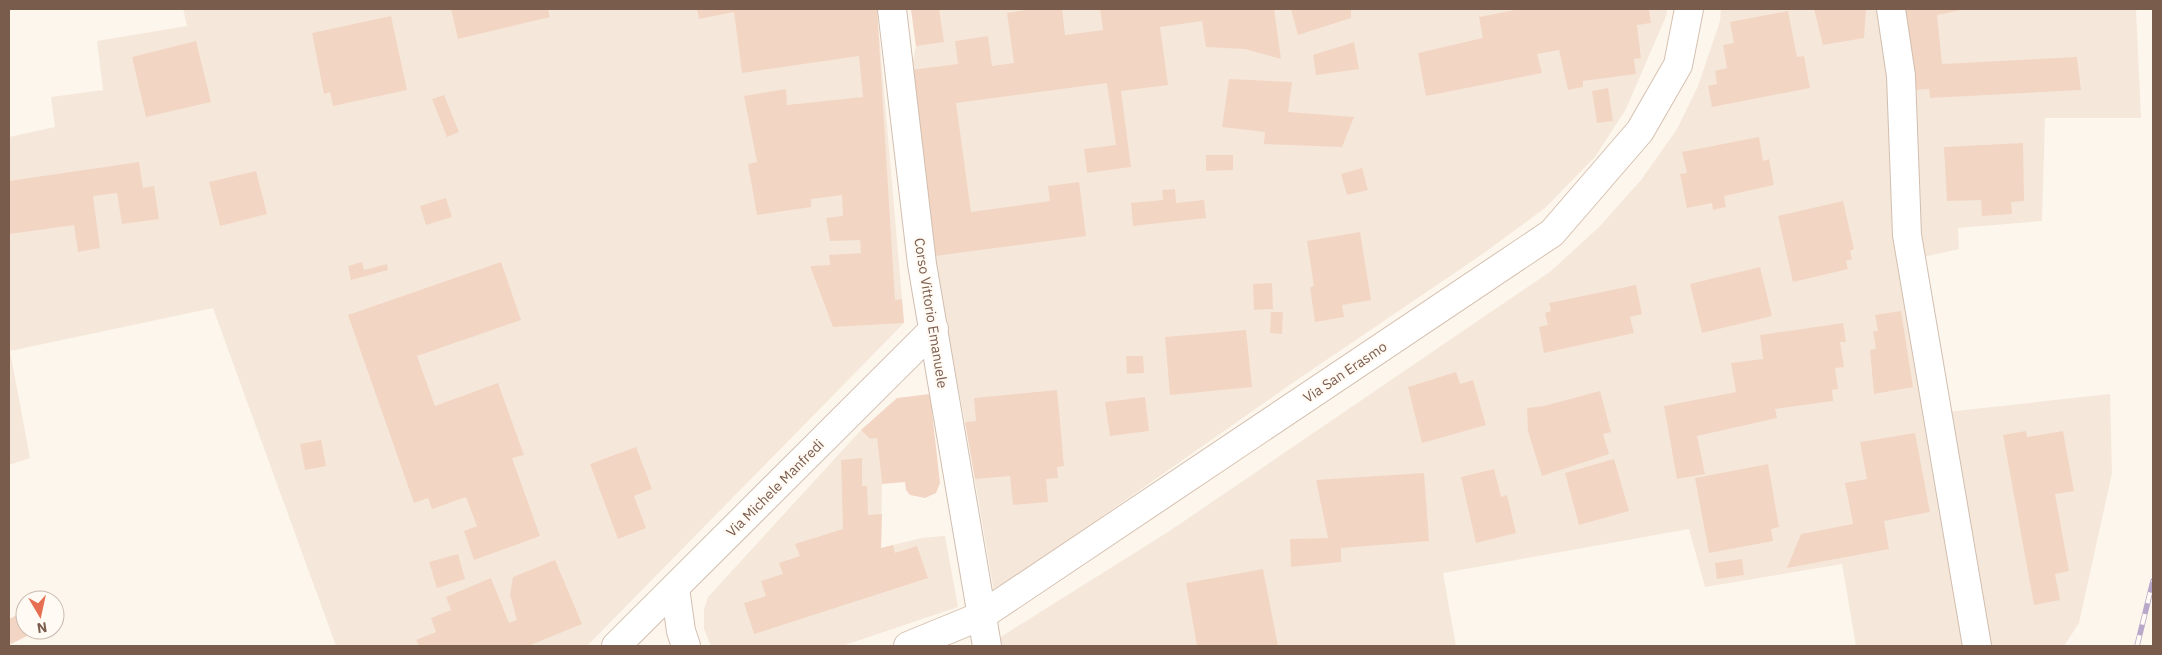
<svg xmlns="http://www.w3.org/2000/svg" width="2162" height="655" font-family="'IBM Plex Sans',sans-serif">
<style>
.residential{fill:#f5e8da}
.building{fill:#f3d5c3}
.lines{fill:none;stroke-linecap:round;stroke-linejoin:round}
.minor-casing{stroke:#d1beb0;stroke-width:30}
.secondary-casing{stroke:#d6c0b0;stroke-width:30}
.minor{stroke:#fff;stroke-width:28}
.secondary{stroke:#fff;stroke-width:28}
.rail-casing{stroke:#b9a8c9;stroke-width:5.5}
.rail{stroke:#fffaf3;stroke-width:4;stroke-dasharray:11;stroke-linecap:butt}
.labels{text-anchor:middle;stroke-width:4.5;stroke-linejoin:round;paint-order:stroke}
.street-label{font-size:14px;fill:#7a5c4d;stroke:#fffaf3}
</style>
<rect width="100%" height="100%" fill="#fdf6ec"/>
<path class="residential" d="M 183,9 L 877,9 L 904,323 L 587,646 L 336,646 L 213,308 L 10,351 L 30,458 L 9,465 L 9,137 L 55,127 L 51,97 L 103,90 L 97,41 L 187,26 Z
M 911,9 L 1667,9 L 1667,14 L 1626,109 L 1595,157 L 1545,208 L 1484,253 L 1294,382 L 994,592 L 965,422 L 942,304 L 911,70 L 916,46 Z
M 1721,9 L 2136,9 L 2141,118 L 2045,118 L 2042,221 L 1958,228 L 1959,249 L 1923,257 L 1947,412 L 2110,394 L 2112,473 L 2079,623 L 2064,646 L 1856,646 L 1842,564 L 1705,587 L 1689,529 L 1443,573 L 1456,646 L 1001,646 L 999,638 L 1168,532 L 1551,271 L 1599,227 L 1641,180 L 1677,129 L 1698,86 L 1720,21 Z
M 861,430 L 870,439 L 877,438 L 882,484 L 881,548 L 921,538 L 945,536 L 958,607 L 842,646 L 711,646 L 704,629 L 704,609 L 708,597 Z"/>
<path class="building" d="M 451,9 L 548,9 L 550,17 L 458,39 Z
M 697,9 L 877,9 L 895,300 L 902,299 L 904,323 L 833,327 L 810,266 L 830,265 L 829,255 L 861,253 L 860,240 L 830,241 L 826,218 L 843,216 L 842,195 L 811,199 L 811,207 L 757,215 L 748,164 L 757,162 L 744,96 L 786,89 L 787,105 L 863,97 L 859,56 L 742,73 L 734,12 L 699,19 Z
M 911,9 L 939,9 L 944,42 L 916,46 Z
M 1033,9 L 1062,9 L 1065,35 L 1103,30 L 1100,9 L 1274,9 L 1281,59 L 1245,49 L 1206,47 L 1202,21 L 1160,27 L 1168,85 L 1121,91 L 1131,167 L 1087,173 L 1084,149 L 1116,145 L 1107,83 L 956,103 L 971,212 L 1050,201 L 1048,186 L 1079,182 L 1086,236 L 935,256 L 911,70 L 958,64 L 955,41 L 988,36 L 992,66 L 1014,63 L 1007,13 Z
M 1291,9 L 1351,9 L 1351,18 L 1298,35 Z
M 1520,9 L 1649,9 L 1651,23 L 1637,25 L 1641,58 L 1634,59 L 1636,74 L 1583,81 L 1583,87 L 1568,90 L 1559,50 L 1537,54 L 1542,73 L 1426,96 L 1418,53 L 1483,38 L 1479,17 Z
M 1814,9 L 1866,9 L 1864,38 L 1823,45 Z
M 1905,9 L 1966,9 L 1937,15 L 1942,64 L 2077,57 L 2081,90 L 1930,98 L 1929,89 L 1913,90 Z
M 1788,11 L 1797,57 L 1804,56 L 1810,88 L 1712,107 L 1708,86 L 1717,84 L 1715,71 L 1727,68 L 1723,45 L 1734,43 L 1730,22 Z
M 391,16 L 407,90 L 333,106 L 330,92 L 324,94 L 312,33 Z
M 196,41 L 211,102 L 146,117 L 132,57 Z
M 1354,42 L 1359,69 L 1316,75 L 1313,55 Z
M 1229,79 L 1292,82 L 1288,112 L 1354,117 L 1342,147 L 1264,144 L 1265,132 L 1222,127 Z
M 1608,88 L 1613,121 L 1597,123 L 1592,91 Z
M 444,95 L 459,132 L 447,137 L 432,99 Z
M 1759,137 L 1763,161 L 1769,159 L 1774,185 L 1724,196 L 1726,207 L 1713,210 L 1712,203 L 1687,208 L 1680,174 L 1687,173 L 1682,152 Z
M 2023,143 L 2024,201 L 2011,202 L 2012,214 L 1982,216 L 1981,200 L 1947,201 L 1944,147 Z
M 1206,155 L 1233,155 L 1233,170 L 1206,171 Z
M 139,162 L 143,188 L 154,186 L 159,219 L 122,224 L 117,193 L 93,196 L 100,248 L 78,252 L 74,225 L 10,234 L 9,181 Z
M 1362,168 L 1368,190 L 1347,195 L 1341,174 Z
M 256,171 L 267,214 L 220,226 L 209,182 Z
M 1175,189 L 1176,203 L 1204,200 L 1206,218 L 1133,226 L 1131,203 L 1163,200 L 1162,190 Z
M 446,198 L 452,217 L 426,225 L 420,206 Z
M 1843,201 L 1854,249 L 1850,251 L 1852,259 L 1846,261 L 1848,269 L 1793,282 L 1778,216 Z
M 1360,232 L 1371,300 L 1342,305 L 1344,317 L 1315,322 L 1310,287 L 1314,286 L 1307,241 Z
M 362,262 L 364,270 L 387,264 L 388,270 L 351,280 L 348,266 Z
M 501,262 L 521,320 L 417,356 L 435,406 L 498,383 L 524,455 L 512,458 L 540,536 L 474,560 L 464,531 L 477,526 L 466,497 L 432,509 L 428,498 L 414,503 L 348,315 Z
M 1760,267 L 1772,316 L 1702,333 L 1690,284 Z
M 1272,283 L 1273,309 L 1254,310 L 1253,284 Z
M 1636,285 L 1642,314 L 1630,317 L 1634,333 L 1544,353 L 1539,327 L 1548,325 L 1545,313 L 1551,311 L 1549,303 Z
M 1901,311 L 1913,387 L 1874,394 L 1870,350 L 1876,349 L 1873,331 L 1878,331 L 1875,315 Z
M 1271,312 L 1283,312 L 1282,334 L 1270,333 Z
M 1843,323 L 1846,342 L 1840,342 L 1844,367 L 1835,368 L 1838,389 L 1832,390 L 1833,401 L 1775,409 L 1777,418 L 1697,436 L 1705,474 L 1677,479 L 1664,406 L 1736,392 L 1731,363 L 1763,359 L 1760,335 Z
M 1246,330 L 1252,387 L 1170,395 L 1165,337 Z
M 1126,356 L 1143,356 L 1144,373 L 1127,374 Z
M 1456,372 L 1460,384 L 1473,380 L 1486,425 L 1422,443 L 1408,387 Z
M 1057,390 L 1064,466 L 1057,467 L 1058,478 L 1046,479 L 1048,502 L 1013,505 L 1010,476 L 975,479 L 965,422 L 976,421 L 974,398 Z
M 1600,391 L 1611,432 L 1603,434 L 1609,454 L 1542,476 L 1528,431 L 1527,408 L 1544,406 Z
M 930,394 L 940,483 L 936,493 L 925,498 L 910,495 L 906,490 L 905,482 L 882,484 L 877,438 L 870,439 L 861,430 L 897,398 Z
M 1145,397 L 1149,431 L 1110,436 L 1105,402 Z
M 2026,431 L 2027,437 L 2063,431 L 2074,491 L 2055,494 L 2069,571 L 2055,574 L 2060,600 L 2034,605 L 2003,435 Z
M 1915,433 L 1930,512 L 1884,521 L 1889,549 L 1787,568 L 1801,534 L 1853,524 L 1845,483 L 1867,479 L 1860,442 Z
M 321,440 L 326,466 L 305,470 L 300,444 Z
M 636,447 L 652,489 L 634,496 L 646,528 L 618,539 L 590,464 Z
M 862,458 L 862,486 L 867,486 L 868,515 L 882,514 L 881,548 L 893,545 L 895,553 L 917,546 L 928,578 L 754,634 L 744,603 L 766,596 L 761,581 L 783,574 L 779,563 L 800,556 L 795,544 L 843,529 L 841,460 Z
M 1614,459 L 1629,511 L 1579,525 L 1565,473 Z
M 1768,464 L 1779,527 L 1771,529 L 1773,541 L 1709,553 L 1695,478 Z
M 1494,469 L 1501,497 L 1507,495 L 1516,533 L 1476,543 L 1461,477 Z
M 1424,473 L 1429,541 L 1341,548 L 1341,562 L 1291,567 L 1290,539 L 1328,538 L 1316,480 Z
M 458,554 L 465,579 L 437,588 L 429,562 Z
M 1742,559 L 1744,575 L 1717,579 L 1715,563 Z
M 555,560 L 582,624 L 528,646 L 419,646 L 416,640 L 436,632 L 431,618 L 451,610 L 446,597 L 491,578 L 509,623 L 517,620 L 510,595 L 513,577 Z
M 1263,569 L 1278,646 L 1197,646 L 1186,583 Z
M 23,612 L 25,630 L 32,630 L 33,633 L 9,645 L 9,619 Z"/>
<g class="lines">
<defs>
<path id="minor" d="M 892,9 L 922,264 L 987,646
M 1891,9 L 1901,76 L 1907,235 L 1977,646
M 675,588 L 681,631 L 686,646
M 616,646 L 934,329"/>
<path id="secondary" d="M 908,646 L 981,616 L 1552,233 L 1640,131 L 1678,65 L 1689,9"/>
</defs>
<use href="#minor" class="minor-casing"/>
<use href="#secondary" class="secondary-casing"/>
<use href="#minor" class="minor"/>
<use href="#secondary" class="secondary"/>
<defs>
<path id="rail" d="M 2137,646 L 2153,581"/>
</defs>
<use href="#rail" class="rail-casing"/>
<use href="#rail" class="rail"/>
</g>
<g class="labels">
<g class="street-label">
<text transform="translate(931 313) rotate(81)" y="5">Corso Vittorio Emanuele</text>
<text transform="translate(1345 372) rotate(-34)" y="5">Via San Erasmo</text>
<text transform="translate(775 488) rotate(-45)" y="5">Via Michele Manfredi</text>
</g>
</g>
<rect width="2162" height="655" fill="none" stroke="#7a5c4d" stroke-width="20"/>
<g transform="translate(40 615) rotate(171)"><circle r="24" fill="#fffaf3" stroke="#cabbb1"/>
<path d="M0-4L9 19L0 12L-9 19Z" fill="#e76f51"/>
<text y="-8" font-size="14" font-weight="bold" text-anchor="middle" fill="#7a5c4d">N</text>
</g>
</svg>
